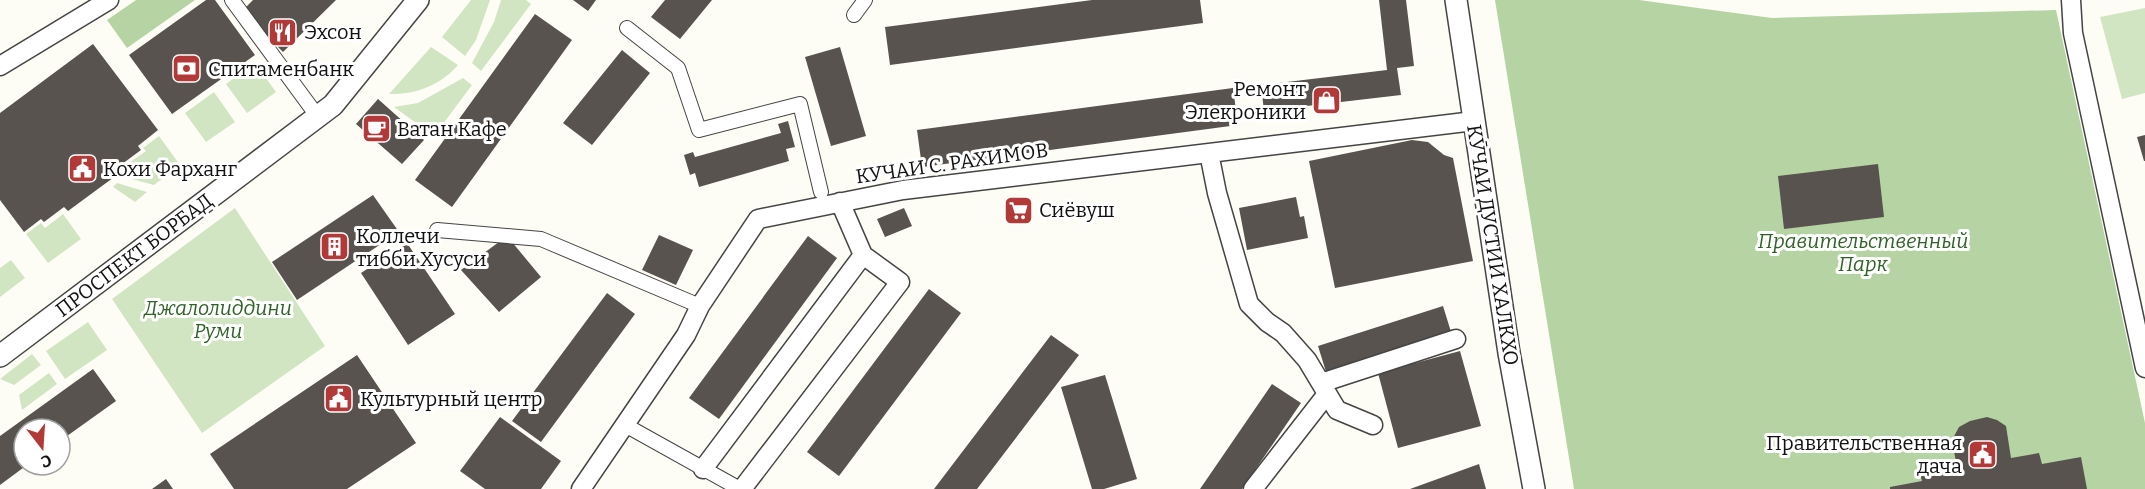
<svg xmlns="http://www.w3.org/2000/svg" width="2145" height="489" font-family="Bitter,serif">
<style>
.green{fill:#d2e5c2}
.forest{fill:#b6d4a3}
.building{fill:#58534e}
.lines{fill:none;stroke-linecap:round;stroke-linejoin:round}
.pedestrian-casing{stroke:#444;stroke-width:16}
.minor-casing{stroke:#444;stroke-width:21}
.tertiary-casing{stroke:#444;stroke-width:24}
.pedestrian{stroke:#fff;stroke-width:14}
.minor{stroke:#fff;stroke-width:18}
.tertiary{stroke:#fff;stroke-width:21}
.labels{text-anchor:middle;stroke-width:6;stroke-linejoin:round;paint-order:stroke}
.poi-label{font-size:20px;fill:#111;stroke:#fff;text-anchor:start}
.street-label{font-size:20px;fill:#111;stroke:#fff}
.park-label{font-size:20px;font-style:italic;fill:#306227;stroke:#fff}
</style>
<rect width="100%" height="100%" fill="#fefdf5"/>
<path class="green" d="M 471,0 L 490,0 L 476,40 L 465,56 L 442,37 Z
M 501,0 L 526,0 L 531,4 L 481,71 L 472,63 L 494,22 Z
M 2145,8 L 2145,93 L 2122,99 L 2100,17 Z
M 431,47 L 458,65 C 441,85 415,95 389,94 Z
M 255,63 L 276,92 L 247,113 L 226,84 Z
M 463,78 L 472,85 L 434,136 L 394,107 L 418,103 Z
M 214,92 L 235,122 L 206,142 L 185,113 Z
M 159,136 L 180,165 L 154,185 L 132,179 L 123,167 L 146,151 L 143,148 Z
M 117,183 L 147,192 L 135,202 L 113,187 Z
M 235,208 L 325,346 L 202,433 L 112,299 Z
M 63,214 L 81,239 L 48,263 L 26,234 L 41,223 L 45,228 Z
M 11,260 L 25,278 L 0,297 L 0,268 Z
M 88,322 L 107,350 L 65,379 L 46,351 Z
M 32,354 L 41,365 L 14,385 L 0,379 Z
M 49,373 L 57,384 L 22,410 L 19,395 Z"/>
<path class="forest" d="M 136,0 L 195,0 L 127,48 L 107,20 Z
M 1495,0 L 1639,0 L 1772,18 L 2056,10 L 2145,423 L 2145,489 L 1574,489 Z"/>
<path class="building" d="M 206,0 L 215,0 L 255,55 L 172,114 L 129,55 Z
M 253,0 L 336,0 L 283,52 L 242,11 Z
M 573,0 L 596,0 L 588,11 Z
M 665,0 L 712,0 L 680,39 L 651,17 Z
M 1092,0 L 1200,0 L 1203,23 L 890,65 L 885,27 Z
M 1379,0 L 1406,0 L 1414,66 L 1397,68 L 1401,95 L 1264,111 L 1261,85 L 1387,70 Z
M 535,14 L 572,40 L 452,207 L 415,180 Z
M 93,44 L 158,130 L 138,146 L 141,150 L 118,167 L 121,172 L 68,211 L 64,207 L 44,222 L 41,219 L 24,232 L 0,200 L 0,113 Z
M 840,47 L 866,136 L 831,146 L 805,57 Z
M 622,50 L 650,73 L 592,145 L 563,123 Z
M 1233,88 L 1238,125 L 922,167 L 917,130 Z
M 378,99 L 424,140 L 402,164 L 356,124 Z
M 788,121 L 795,147 L 786,149 L 789,161 L 699,187 L 695,173 L 690,175 L 684,155 L 693,152 L 695,157 L 781,133 L 778,124 Z
M 2145,135 L 2145,161 L 2144,161 L 2137,137 Z
M 1412,140 L 1428,142 L 1444,155 L 1453,158 L 1473,261 L 1335,288 L 1309,161 Z
M 1878,164 L 1884,217 L 1784,229 L 1778,176 Z
M 373,195 L 399,232 L 297,300 L 272,262 Z
M 1296,197 L 1300,217 L 1304,216 L 1308,238 L 1247,250 L 1239,208 Z
M 904,208 L 912,226 L 885,237 L 877,219 Z
M 659,235 L 693,250 L 676,285 L 642,270 Z
M 507,236 L 541,277 L 499,312 L 461,270 Z
M 808,236 L 837,258 L 719,419 L 689,398 Z
M 407,243 L 455,314 L 408,345 L 361,273 Z
M 929,289 L 961,313 L 839,476 L 807,452 Z
M 607,293 L 635,314 L 541,442 L 512,421 Z
M 1443,306 L 1452,335 L 1327,375 L 1318,346 Z
M 1051,335 L 1079,355 L 977,489 L 934,489 Z
M 1460,351 L 1481,426 L 1398,448 L 1378,373 Z
M 357,355 L 416,443 L 347,489 L 234,489 L 210,454 Z
M 93,369 L 116,401 L 60,441 L 60,429 L 24,429 L 24,465 L 27,465 L 0,485 L 0,436 Z
M 1105,375 L 1137,479 L 1104,489 L 1092,489 L 1061,387 Z
M 1272,384 L 1301,403 L 1242,489 L 1200,489 Z
M 500,417 L 561,461 L 541,489 L 485,489 L 460,471 Z
M 1987,417 L 1997,420 L 2006,426 L 2011,458 L 2039,453 L 2042,464 L 2081,457 L 2087,489 L 1890,489 L 1890,487 L 1922,481 L 1920,474 L 1957,467 L 1952,440 L 1959,427 L 1970,421 Z
M 1479,464 L 1486,489 L 1410,489 Z
M 166,479 L 173,489 L 152,489 Z"/>
<g class="lines">
<defs>
<path id="pedestrian" d="M 232,0 L 318,117
M 854,15 L 865,0
M 627,28 L 678,68 L 699,130 L 800,104 L 821,192
M 437,230 L 541,239 L 700,306
M 625,425 L 740,489"/>
<path id="minor" d="M 2071,0 L 2073,33 L 2145,368
M 0,66 L 109,0
M 1209,153 L 1217,193 L 1249,304 L 1267,322 L 1283,333 L 1307,360 L 1337,410 L 1373,425
M 1321,383 L 1456,339
M 703,469 L 863,255 L 840,202
M 581,489 L 686,335 L 700,306 L 758,219 L 903,190 L 1474,121
M 742,489 L 900,282 L 863,255
M 1253,489 L 1327,394"/>
<path id="tertiary" d="M 1456,0 L 1509,353 L 1534,489
M 0,356 L 333,105 L 418,0"/>
</defs>
<use href="#pedestrian" class="pedestrian-casing"/>
<use href="#minor" class="minor-casing"/>
<use href="#tertiary" class="tertiary-casing"/>
<use href="#pedestrian" class="pedestrian"/>
<use href="#minor" class="minor"/>
<use href="#tertiary" class="tertiary"/>
</g>
<defs>
<symbol id="restaurant-square" viewBox="-11 -11 22 22"><rect x="-9" y="-9" width="18" height="18" rx="4" fill="#b13a38" stroke="#fff"/><path d="M-5-6h1v4h1v-4h1v4h1v-4h1v5L-1.5 .5V6h-2V.5L-5-1ZM5-6V6H3V1.5H1.5Q1.5-4 5-6Z" fill="#fff"/></symbol>
<symbol id="bank-square" viewBox="-11 -11 22 22"><rect x="-9" y="-9" width="18" height="18" rx="4" fill="#b13a38" stroke="#fff"/><path d="M-6-4H6V4H-6ZM0-2.3a2.3 2.3 0 1 0 0 4.6a2.3 2.3 0 1 0 0-4.6Z" fill="#fff"/></symbol>
<symbol id="shop-square" viewBox="-11 -11 22 22"><rect x="-9" y="-9" width="18" height="18" rx="4" fill="#b13a38" stroke="#fff"/><path d="M-5-2.5h2.3a2.7 3.5 0 0 1 5.4 0H5L5.5 6h-11ZM-1.5-2.5h3a1.5 2.3 0 0 0-3 0Z" fill="#fff"/></symbol>
<symbol id="cafe-square" viewBox="-11 -11 22 22"><rect x="-9" y="-9" width="18" height="18" rx="4" fill="#b13a38" stroke="#fff"/><path d="M-5.5-4.5H6V0H3Q3 3.5 0 3.5H-2.5Q-5.5 3.5-5.5 0ZM3-3.2v2h1.7v-2ZM-6 4.5H4V6H-6Z" fill="#fff"/></symbol>
<symbol id="civic-square" viewBox="-11 -11 22 22"><rect x="-9" y="-9" width="18" height="18" rx="4" fill="#b13a38" stroke="#fff"/><path d="M-.6-6.5H3V-4.5H.6V-3L4-1V1h2V6H-6V1h2V-1L-.6-3ZM-1.2 2.5V6h2.4V2.5Z" fill="#fff"/></symbol>
<symbol id="supermarket-square" viewBox="-11 -11 22 22"><rect x="-9" y="-9" width="18" height="18" rx="4" fill="#b13a38" stroke="#fff"/><path d="M-6-5.5h2.5l.6 2H6L4.5 2H-2.5L-4.4-4H-6ZM-1.5 3.2a1.3 1.3 0 1 0 .1 0ZM3 3.2a1.3 1.3 0 1 0 .1 0Z" fill="#fff"/></symbol>
<symbol id="building-square" viewBox="-11 -11 22 22"><rect x="-9" y="-9" width="18" height="18" rx="4" fill="#b13a38" stroke="#fff"/><path d="M-4-6H4V6H1V3H-1V6H-4ZM-2.5-4.3h1.7v1.8h-1.7ZM.8-4.3h1.7v1.8H.8ZM-2.5-1h1.7V.8h-1.7ZM.8-1h1.7V.8H.8Z" fill="#fff"/></symbol>
</defs>
<g fill-rule="evenodd">
<use href="#restaurant-square" x="266" y="16" width="33" height="33"/>
<use href="#bank-square" x="170" y="52" width="33" height="33"/>
<use href="#shop-square" x="1310" y="84" width="33" height="33"/>
<use href="#cafe-square" x="360" y="112" width="33" height="33"/>
<use href="#civic-square" x="66" y="152" width="33" height="33"/>
<use href="#supermarket-square" x="1002" y="194" width="33" height="33"/>
<use href="#building-square" x="318" y="230" width="33" height="33"/>
<use href="#civic-square" x="322" y="382" width="33" height="33"/>
<use href="#civic-square" x="1966" y="438" width="33" height="33"/>
</g>
<g class="labels">
<g class="poi-label">
<text x="304" y="39">Эхсон</text>
<text x="208" y="76">Спитаменбанк</text>
<text x="1306" y="96" text-anchor="end">Ремонт<tspan x="1306" dy="23">Элекроники</tspan></text>
<text x="397" y="136">Ватан Кафе</text>
<text x="103" y="176">Кохи Фарханг</text>
<text x="1039" y="217">Сиёвуш</text>
<text x="356" y="243">Коллечи<tspan x="356" dy="23">тибби Хусуси</tspan></text>
<text x="360" y="406">Культурный центр</text>
<text x="1962" y="450" text-anchor="end">Правительственная<tspan x="1962" dy="23">дача</tspan></text>
</g>
<g class="street-label">
<text transform="translate(952 163) rotate(-8)" y="7">КУЧАИ С. РАХИМОВ</text>
<text transform="translate(1493 245) rotate(81)" y="7">КӮЧАИ ДУСТИИ ХАЛКХО</text>
<text transform="translate(134 255) rotate(-37)" y="7">ПРОСПЕКТ БОРБАД</text>
</g>
<g class="park-label">
<text x="1863" y="248">Правительственный<tspan x="1863" dy="23">Парк</tspan></text>
<text x="218" y="315">Джалолиддини<tspan x="218" dy="23">Руми</tspan></text>
</g>
</g>
<g transform="translate(42 447) rotate(163)"><circle r="28" fill="#ffffff" stroke="#a0a0a0" stroke-width="1.5"/>
<path d="M0-4.5L10 22L0 15L-10 22Z" fill="#b13a38"/>
<text y="-9" font-size="16" font-weight="bold" text-anchor="middle" fill="#111111">С</text>
</g>
</svg>
